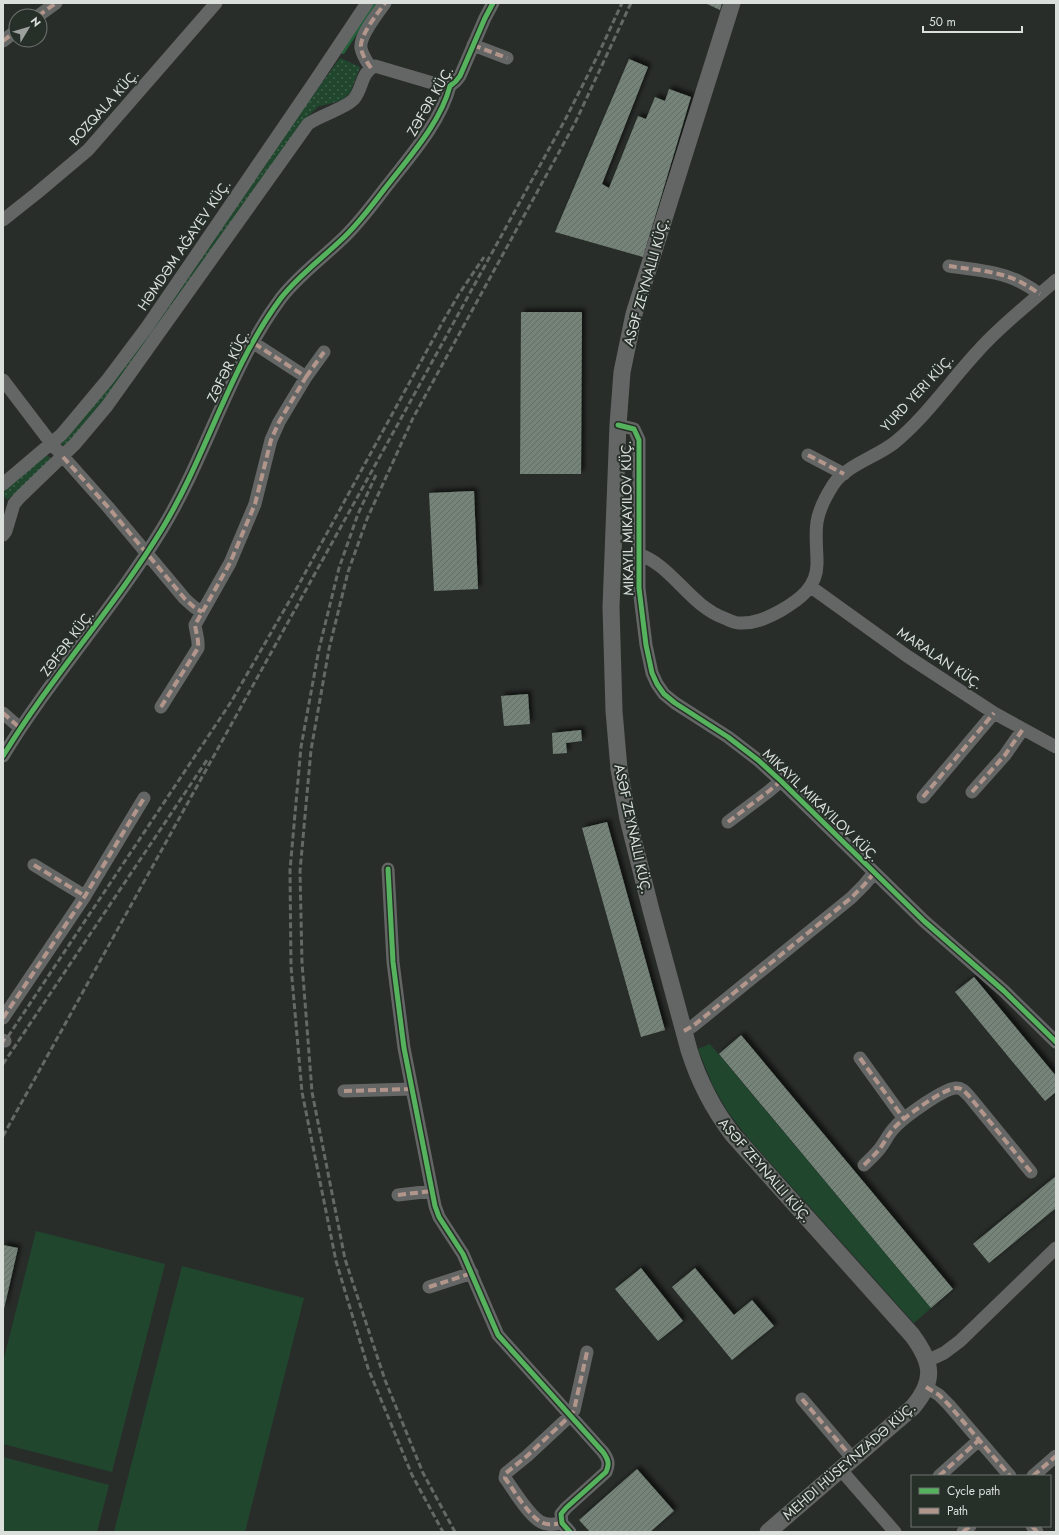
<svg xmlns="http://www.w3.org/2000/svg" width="1059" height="1535" font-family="Jost,sans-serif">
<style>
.grass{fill:url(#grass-dots)}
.green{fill:#20472e}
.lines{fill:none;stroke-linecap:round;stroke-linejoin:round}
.stream{stroke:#216039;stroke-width:4}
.building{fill:url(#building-hatch);filter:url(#shadow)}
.minor{stroke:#646665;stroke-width:13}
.major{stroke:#646665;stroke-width:17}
.rail{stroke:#646866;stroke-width:3;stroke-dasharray:6 3;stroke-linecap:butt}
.quiet{stroke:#b2968c;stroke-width:4;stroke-dasharray:8 4;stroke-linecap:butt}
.cycleway-casing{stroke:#272f29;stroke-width:8}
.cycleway{stroke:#56b35d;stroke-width:5}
.labels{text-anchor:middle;stroke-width:4;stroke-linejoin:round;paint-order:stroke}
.street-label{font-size:14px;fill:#dadfdb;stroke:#272f29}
</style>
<defs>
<pattern id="grass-dots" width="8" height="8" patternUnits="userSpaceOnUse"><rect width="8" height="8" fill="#20472e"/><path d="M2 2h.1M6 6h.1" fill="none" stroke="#40614c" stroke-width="1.8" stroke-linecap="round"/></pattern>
<pattern id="building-hatch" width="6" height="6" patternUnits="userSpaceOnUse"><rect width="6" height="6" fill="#748378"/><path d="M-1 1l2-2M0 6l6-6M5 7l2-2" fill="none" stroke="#626d65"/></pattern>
<filter id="shadow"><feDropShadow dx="3.5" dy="-3.5" stdDeviation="2" flood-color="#0009"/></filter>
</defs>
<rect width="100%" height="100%" fill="#292d2a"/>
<path class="grass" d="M 340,58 L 360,67 L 350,93 L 342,100 L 329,104 L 319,106 L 308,116 L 165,319 L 109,397 L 65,448 L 61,443 Z
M 47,455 L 52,460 L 7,500 L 3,495 L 3,491 Z"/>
<path class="green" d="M 710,1044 L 931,1308 L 914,1323 L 748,1138 L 728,1112 L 713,1086 L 698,1049 Z
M 36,1231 L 165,1264 L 112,1472 L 3,1444 L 3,1362 Z
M 182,1266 L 304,1298 L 245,1532 L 114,1532 Z
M 3,1457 L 109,1485 L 97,1532 L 3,1532 Z"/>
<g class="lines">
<path class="stream" d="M 343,52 L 375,3"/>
</g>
<path class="building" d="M 705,3 L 722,3 L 720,10 Z
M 629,59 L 648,67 L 602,184 L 609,188 L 638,116 L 646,119 L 655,97 L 665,101 L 669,89 L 691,97 L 643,257 L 555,232 Z
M 521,312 L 582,312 L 581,474 L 520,474 Z
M 474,491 L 478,589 L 434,591 L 429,493 Z
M 528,694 L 530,724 L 504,726 L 501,696 Z
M 581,730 L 582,741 L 566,743 L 567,753 L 553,754 L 552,733 Z
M 607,822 L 665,1030 L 641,1037 L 582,828 Z
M 974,977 L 1056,1076 L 1056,1092 L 1045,1101 L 955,992 Z
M 741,1035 L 953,1289 L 931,1308 L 719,1054 Z
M 1056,1176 L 1056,1208 L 989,1263 L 973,1244 Z
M 3,1245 L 18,1248 L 4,1309 L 3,1309 Z
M 641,1268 L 683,1321 L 658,1341 L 615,1289 Z
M 695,1268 L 734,1315 L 752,1300 L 774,1326 L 732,1360 L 672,1287 Z
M 637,1469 L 674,1511 L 650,1532 L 590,1532 L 579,1520 Z"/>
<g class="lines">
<path class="minor" d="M 38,16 L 56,3
M 3,41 L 16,31
M 473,45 L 507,58
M 371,68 C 367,62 362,55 361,48 C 359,36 378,13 385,3
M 3,220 L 37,193 L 88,150 L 216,3
M 949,266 C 974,270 1002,271 1024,284 C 1030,287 1035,291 1040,294
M 306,377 L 324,352
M 3,380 L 51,443 L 108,507 L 185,599 L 194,607 L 202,612
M 618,425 L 634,429 L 639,440 L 639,588 L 646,645 L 652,673 L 657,684 L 664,694 L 675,703 L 728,737 L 758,760 L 781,781 L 924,921 L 1004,991 L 1056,1042
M 808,455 L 844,474
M 3,484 L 62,434 L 108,379 L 147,327 L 315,81 L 367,3
M 3,535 L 6,531 L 14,504 L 19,498 L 75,444 L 107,406 L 308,124 C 319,116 346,108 354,99 C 363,88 361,72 375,66 L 436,84 L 450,86
M 638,554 C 672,565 689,605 724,618 C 729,620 734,623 739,623 C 754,624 767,618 780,611 C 799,600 818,587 817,562 C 817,549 815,535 817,522 C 819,509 826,496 833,485 C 845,466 876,457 894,443 C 926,417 950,381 978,351 C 1001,325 1030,303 1056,280
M 811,587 L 907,656 L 994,713 L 1056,747
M 161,707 L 198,648 C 199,640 196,633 195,625 L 230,563 L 255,504 L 271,440 L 279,422 L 306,377 L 252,342
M 3,713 L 20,728
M 3,756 C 51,677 114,608 162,529 C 207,455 229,368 281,298 C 298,276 320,260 340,241 C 359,224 374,202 390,182 C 412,154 441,121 450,86 L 456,81 L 460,76 L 485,18 L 493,3
M 972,792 L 1005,755 L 1023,729
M 923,797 L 994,713
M 728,822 L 769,791 L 781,781
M 34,865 L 85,896
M 388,869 L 393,962 L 404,1048 L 435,1206 L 439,1217 L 463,1254 L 498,1335 L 603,1452 C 608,1459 610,1464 606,1472 L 566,1508 L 561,1514 L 562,1523 L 570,1532
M 3,1018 L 85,896 L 144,798
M 684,1031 L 693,1026 L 851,898 L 864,885 L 874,873
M 3,1040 L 5,1041
M 860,1058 L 904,1119
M 344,1091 L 412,1089
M 864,1165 C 870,1159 876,1154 881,1147 C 886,1140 889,1133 895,1127 C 903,1118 945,1087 957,1088 C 962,1088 965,1092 969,1096 L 1031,1172
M 398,1195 L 432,1191
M 429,1287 L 472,1273
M 927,1361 L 944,1353 L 960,1341 L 1056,1248
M 926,1387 L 939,1395 L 949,1405 L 1010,1476
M 802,1399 L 853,1459
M 841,1470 L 895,1532
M 939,1476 L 979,1440
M 1033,1476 L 1056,1456
M 562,1523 C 555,1524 548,1526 541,1522 C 529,1516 513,1489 505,1478 L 506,1473 L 527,1456 L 571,1415 L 574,1410 L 587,1352
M 1032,1526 L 1037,1532
M 963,1532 L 970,1526"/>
<path class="major" d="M 732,3 L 634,314 L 622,372 L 618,425 L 611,607 L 614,711 L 619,769 L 628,819 L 651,910 L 689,1050 C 699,1082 713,1109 733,1135 L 912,1335 C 932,1362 936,1380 913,1407 L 768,1532"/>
<path class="rail" d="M 376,475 L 358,514 L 339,568 L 319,649 L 301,747 L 290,870 L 291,967 L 302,1092 L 336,1261 L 368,1368 L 412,1475 L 443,1532
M 3,1044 L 231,702 L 298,586 L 441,325 L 459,294 L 484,257
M 3,1064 L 207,760
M 3,1136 L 404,413 L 566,118 L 598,55 L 622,3
M 455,1532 L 423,1473 L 385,1380 L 345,1259 L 312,1092 L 302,963 L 300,871 L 311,750 L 329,649 L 348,572 L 367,519 L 413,418 L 575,123 L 631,3"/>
<path class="quiet" d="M 38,16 L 56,3
M 3,41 L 16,31
M 473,45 L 507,58
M 371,68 C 367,62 362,55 361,48 C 359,36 378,13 385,3
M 949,266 C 974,270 1002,271 1024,284 C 1030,287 1035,291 1040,294
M 306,377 L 324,352
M 808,455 L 844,474
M 63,457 L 108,507 L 185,599 L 194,607 L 202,612
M 161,707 L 198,648 C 199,640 196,633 195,625 L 230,563 L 255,504 L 271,440 L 279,422 L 306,377 L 252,342
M 3,713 L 20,728
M 972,792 L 1005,755 L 1023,729
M 923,797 L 994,713
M 728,822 L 769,791 L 781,781
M 34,865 L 85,896
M 3,1018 L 85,896 L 144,798
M 684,1031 L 693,1026 L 851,898 L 864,885 L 874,873
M 3,1040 L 5,1041
M 860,1058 L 904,1119
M 344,1091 L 412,1089
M 864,1165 C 870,1159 876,1154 881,1147 C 886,1140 889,1133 895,1127 C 903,1118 945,1087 957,1088 C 962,1088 965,1092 969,1096 L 1031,1172
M 398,1195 L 432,1191
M 429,1287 L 472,1273
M 926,1387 L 939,1395 L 949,1405 L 1010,1476
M 802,1399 L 853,1459
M 939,1476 L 979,1440
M 1033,1476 L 1056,1456
M 562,1523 C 555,1524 548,1526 541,1522 C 529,1516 513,1489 505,1478 L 506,1473 L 527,1456 L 571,1415 L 574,1410 L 587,1352
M 1032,1526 L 1037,1532
M 963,1532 L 970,1526"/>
<defs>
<path id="cycleway" d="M 618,425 L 634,429 L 639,440 L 639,588 L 646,645 L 652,673 L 657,684 L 664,694 L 675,703 L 728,737 L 758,760 L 781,781 L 924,921 L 1004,991 L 1056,1042
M 3,756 C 51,677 114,608 162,529 C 207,455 229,368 281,298 C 298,276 320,260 340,241 C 359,224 374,202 390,182 C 412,154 441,121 450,86 L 456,81 L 460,76 L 485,18 L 493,3
M 388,869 L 393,962 L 404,1048 L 435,1206 L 439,1217 L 463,1254 L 498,1335 L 603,1452 C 608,1459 610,1464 606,1472 L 566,1508 L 561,1514 L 562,1523 L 570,1532"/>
</defs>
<use href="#cycleway" class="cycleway-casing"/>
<use href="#cycleway" class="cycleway"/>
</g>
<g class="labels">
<g class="street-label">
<text transform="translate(430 101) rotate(-60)" y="5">ZƏFƏR KÜÇ.</text>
<text transform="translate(104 107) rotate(-48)" y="5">BOZQALA KÜÇ.</text>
<text transform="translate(184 245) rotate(-56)" y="5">HƏMDƏM AĞAYEV KÜÇ.</text>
<text transform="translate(646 282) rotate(-74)" y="5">ASƏF ZEYNALLI KÜÇ.</text>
<text transform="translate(228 366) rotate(-64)" y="5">ZƏFƏR KÜÇ.</text>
<text transform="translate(917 393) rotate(-47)" y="5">YURD YERI KÜÇ.</text>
<text transform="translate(627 518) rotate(-91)" y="5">MIKAYIL MIKAYILOV KÜÇ.</text>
<text transform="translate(67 643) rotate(-53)" y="5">ZƏFƏR KÜÇ.</text>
<text transform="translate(940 658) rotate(34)" y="5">MARALAN KÜÇ.</text>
<text transform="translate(821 805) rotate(44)" y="5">MIKAYIL MIKAYILOV KÜÇ.</text>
<text transform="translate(633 829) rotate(78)" y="5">ASƏF ZEYNALLI KÜÇ.</text>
<text transform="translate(765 1170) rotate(49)" y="5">ASƏF ZEYNALLI KÜÇ.</text>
<text transform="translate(849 1461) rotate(-41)" y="5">MEHDI HÜSEYNZADƏ KÜÇ.</text>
</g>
</g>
<rect width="1059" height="1535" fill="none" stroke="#dadfdb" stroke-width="8"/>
<rect x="911" y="1475" width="140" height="52" fill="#272f29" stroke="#6f7570"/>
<rect x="919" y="1488" width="20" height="6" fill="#56b35d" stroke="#6f7570"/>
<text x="947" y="1495" font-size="12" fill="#dadfdb">Cycle path</text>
<rect x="919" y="1508" width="20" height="6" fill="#b2968c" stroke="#6f7570"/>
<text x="947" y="1515" font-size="12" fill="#dadfdb">Path</text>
<g transform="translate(28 28) rotate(52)"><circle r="19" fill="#272f29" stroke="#6f7570"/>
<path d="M0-3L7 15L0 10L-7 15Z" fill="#9ca19d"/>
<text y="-6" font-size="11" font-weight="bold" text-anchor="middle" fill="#dadfdb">N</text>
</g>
<path d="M923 26v6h99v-6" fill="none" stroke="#dadfdb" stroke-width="2"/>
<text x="929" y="26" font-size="12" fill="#dadfdb" stroke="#272f29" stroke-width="3" paint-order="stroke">50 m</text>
</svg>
